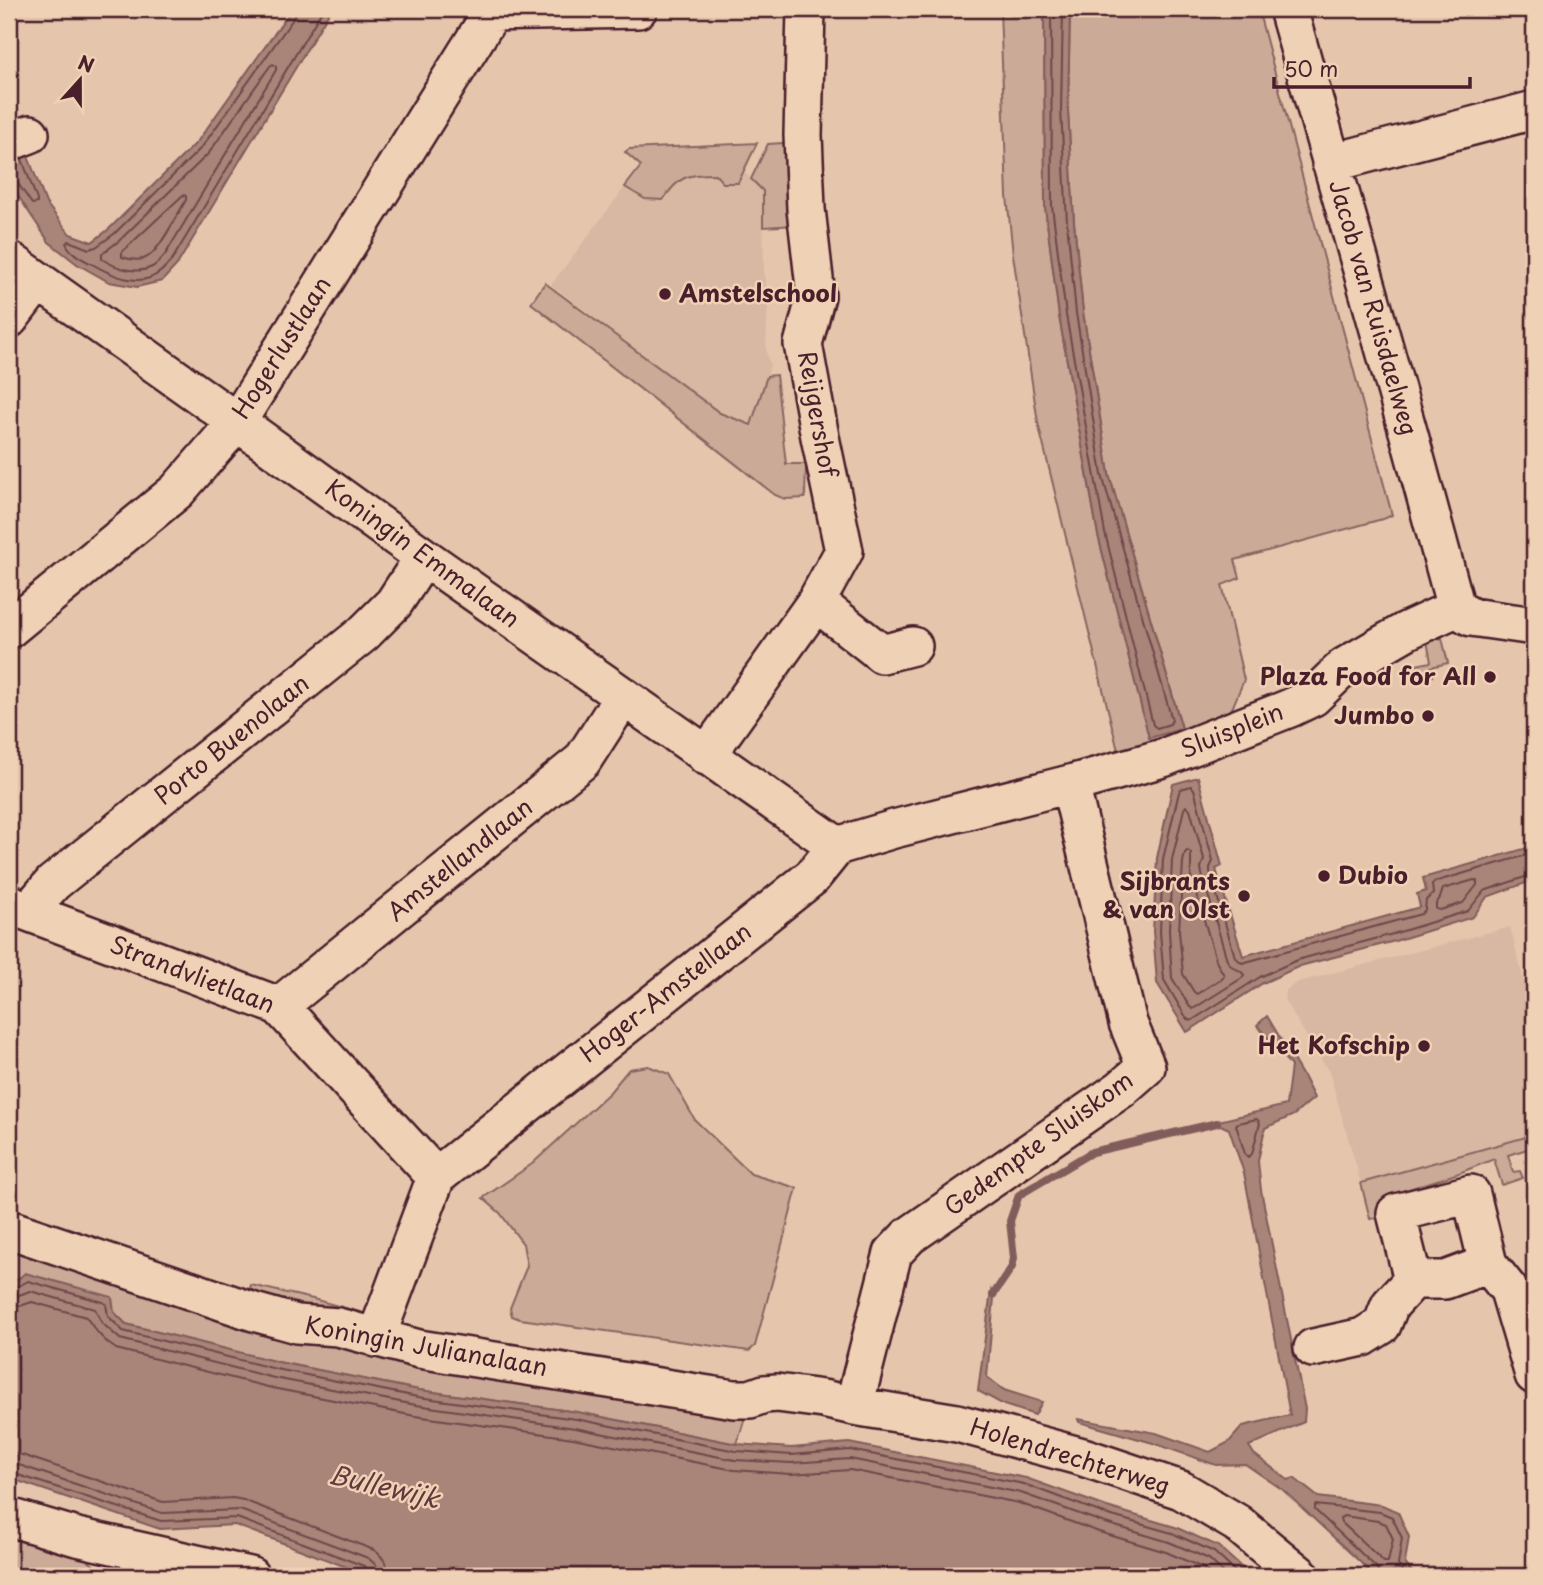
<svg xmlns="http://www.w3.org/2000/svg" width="1543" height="1585" font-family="'Playpen Sans',sans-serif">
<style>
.built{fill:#d8b8a2}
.green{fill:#cbaa97;stroke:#8a6461;stroke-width:2}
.water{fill:#a88479;stroke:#825c5a;stroke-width:2}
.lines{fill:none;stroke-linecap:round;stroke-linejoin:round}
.shore{stroke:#70474a;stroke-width:2}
.stream{stroke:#825c5a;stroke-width:8}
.minor-casing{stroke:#4a1f2b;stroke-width:42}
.minor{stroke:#efd1b5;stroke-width:37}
.poi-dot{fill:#4a1f2b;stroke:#efd1b5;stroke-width:2.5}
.labels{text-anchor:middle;stroke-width:5;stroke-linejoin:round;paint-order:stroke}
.poi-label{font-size:24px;font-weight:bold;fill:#4a1f2b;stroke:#efd1b5;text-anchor:end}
.street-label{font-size:24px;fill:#4a1f2b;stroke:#efd1b5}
.water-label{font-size:26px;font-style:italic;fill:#62383e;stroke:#efd1b5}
</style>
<rect width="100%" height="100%" fill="#e5c6ad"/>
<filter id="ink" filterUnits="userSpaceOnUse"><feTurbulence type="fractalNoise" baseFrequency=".0143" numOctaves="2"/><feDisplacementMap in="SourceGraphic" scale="14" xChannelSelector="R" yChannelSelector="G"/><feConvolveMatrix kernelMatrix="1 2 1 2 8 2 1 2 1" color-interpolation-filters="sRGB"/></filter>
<g filter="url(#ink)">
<path class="built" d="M 744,172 L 763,191 L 764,273 L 768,304 L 766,348 L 770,366 L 751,425 L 720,413 L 551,285 L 625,187 L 648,200 L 666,199 L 674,184 L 692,174 L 715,174 L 723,183 L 738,183 Z
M 1510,927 L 1534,1021 L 1534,1135 L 1361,1183 L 1329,1072 L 1284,1000 L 1286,990 L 1298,982 Z"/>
<path class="green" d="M 1000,9 L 1044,9 L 1045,207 L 1059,316 L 1098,535 L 1149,737 L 1182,728 L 1109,474 L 1083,312 L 1074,222 L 1068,110 L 1070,9 L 1258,9 L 1392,515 L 1386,518 L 1235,560 L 1240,578 L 1222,585 L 1244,680 L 1226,723 L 1120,759 L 1038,423 L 1013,255 L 1007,196 Z
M 757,143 L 738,183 L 723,183 L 715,174 C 687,174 679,176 663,200 L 645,199 L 625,187 L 641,166 L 625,152 L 629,149 Z
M 783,143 L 789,146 L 797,225 L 763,227 L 763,191 L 751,179 L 768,144 Z
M 545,283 L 720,413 L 751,425 L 767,376 L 776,375 L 786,464 L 806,464 L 805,498 L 785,499 L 775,495 L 531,303 Z
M 1442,638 L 1448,663 L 1431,667 L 1433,676 L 1409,681 L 1406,667 L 1431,662 L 1427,641 Z
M 648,1066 L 669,1074 L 695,1120 L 751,1174 L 797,1188 L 755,1346 L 749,1351 L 520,1319 L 512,1316 L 510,1308 L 527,1266 L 523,1244 L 500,1213 L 483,1198 L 532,1164 L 610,1092 L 629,1069 Z
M 1533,1135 L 1534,1147 L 1508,1155 L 1513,1172 L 1520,1171 L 1523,1178 L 1502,1185 L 1494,1159 L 1459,1173 L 1387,1196 L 1389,1215 L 1370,1219 L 1361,1183 Z
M 9,1247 L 747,1411 L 737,1444 L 577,1412 L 419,1390 L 278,1362 L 126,1324 L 114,1312 L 9,1277 Z
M 251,1285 L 313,1299 L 363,1313 L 355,1316 L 247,1297 Z
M 9,1522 L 57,1534 L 106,1576 L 9,1576 Z"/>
<path class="water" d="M 292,9 L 331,9 L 177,265 L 162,281 L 137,287 L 109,282 L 77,264 L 49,242 L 10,184 L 9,107 L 46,203 L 70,234 L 92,242 L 109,229 L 197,142 Z
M 1044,9 L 1070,9 L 1068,110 L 1074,222 L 1083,312 L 1109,474 L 1182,729 L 1149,738 L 1098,535 L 1059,316 L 1045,207 Z
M 1198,777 L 1222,866 L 1216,869 L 1243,956 L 1420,907 L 1417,894 L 1426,891 L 1423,878 L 1534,846 L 1534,880 L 1487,897 L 1473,917 L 1395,941 L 1300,966 L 1263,983 L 1187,1032 L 1157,983 L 1153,931 L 1157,858 L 1173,784 Z
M 1267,1016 L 1304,1078 L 1314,1098 L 1294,1115 L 1265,1128 L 1258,1161 L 1261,1190 L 1305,1409 L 1304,1422 L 1249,1446 L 1254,1454 L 1288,1480 L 1294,1478 L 1318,1497 L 1382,1505 L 1398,1512 L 1409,1537 L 1405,1563 L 1415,1576 L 1375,1576 L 1283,1490 L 1245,1464 L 1216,1465 L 1153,1443 L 1079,1422 L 1078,1419 L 1156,1433 L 1210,1452 L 1229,1442 L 1243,1426 L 1290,1415 L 1244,1173 L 1229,1129 L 1214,1122 L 1286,1105 L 1291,1066 L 1257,1025 Z
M 25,1273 L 112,1297 L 114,1312 L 126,1324 L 278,1362 L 419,1390 L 577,1412 L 737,1444 L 791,1448 L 849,1443 L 1026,1478 L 1107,1507 L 1175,1527 L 1218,1546 L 1251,1576 L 370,1576 L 235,1525 L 160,1529 L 9,1478 L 9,1278 L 17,1280 Z
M 991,1291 L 994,1298 L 987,1377 L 1004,1390 L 1042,1402 L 1035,1415 L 1004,1405 L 978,1391 Z"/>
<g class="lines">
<path class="shore" d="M 297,9 L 295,16 L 202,147 L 114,234 L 96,247 L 89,249 L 69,241 L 66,243 C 70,253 82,259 92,264 C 111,275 140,289 160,272 C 164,269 168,264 172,260 L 323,9
M 1051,9 L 1052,206 L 1066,315 L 1105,533 L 1153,725 L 1157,728 L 1170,724 L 1172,720 L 1102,475 L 1076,313 L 1067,222 L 1061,110 L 1063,9
M 273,64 L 276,66 L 276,70 L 165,255 C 161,259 157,265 152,267 C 136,275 116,268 102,259 L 102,254 L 120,240 L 209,153 L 270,66 Z
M 9,179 L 17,182 L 32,204 L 37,203 L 37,200 L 22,159
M 183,195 L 186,196 L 186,200 C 178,213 161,248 149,256 C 141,262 131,260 122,257 L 122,252 Z
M 1186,806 L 1190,809 L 1204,859 L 1201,868 L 1202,874 L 1227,960 C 1231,970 1240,968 1244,975 L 1242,978 L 1193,1009 L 1190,1007 L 1172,978 L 1169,931 L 1172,860 L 1184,809 Z
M 1187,851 L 1191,853 L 1191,877 L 1217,963 L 1224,975 L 1222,978 L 1197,994 L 1194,992 L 1183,974 L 1179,931 L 1183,862 L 1185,853 Z
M 1534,853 L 1434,882 L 1432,885 L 1433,894 L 1426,900 L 1425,910 L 1421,914 L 1242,963 L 1235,957 L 1210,872 L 1210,868 L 1213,861 L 1194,789 L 1191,786 L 1181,789 L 1179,792 L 1163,859 L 1160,932 L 1164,980 L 1187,1019 L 1191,1021 L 1260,977 L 1297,960 L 1393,934 L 1468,911 L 1484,891 L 1534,874
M 1474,880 L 1477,881 L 1477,885 L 1463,903 L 1440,910 L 1436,909 L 1436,904 L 1440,898 L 1443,889 Z
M 1257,1119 L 1260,1123 L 1252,1154 L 1248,1157 L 1245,1154 L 1236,1125 L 1238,1123 Z
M 9,1285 L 19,1286 L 28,1281 L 103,1302 L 106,1304 L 108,1316 L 123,1331 L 276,1369 L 418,1397 L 576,1419 L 736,1451 L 791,1455 L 850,1450 L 1024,1484 L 1105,1514 L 1172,1533 L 1214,1552 L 1240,1576
M 9,1294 L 19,1295 L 30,1291 L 95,1309 L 102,1323 L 120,1339 L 274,1378 L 416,1405 L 575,1428 L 735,1460 L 791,1463 L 850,1459 L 1021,1493 L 1102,1522 L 1169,1542 L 1209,1559 L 1227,1576
M 9,1305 L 20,1306 L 32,1302 L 86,1317 C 94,1329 103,1341 116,1349 L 272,1388 L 415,1416 L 573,1438 L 734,1470 L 791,1474 L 850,1470 L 1019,1503 L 1099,1532 L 1166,1552 L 1203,1568 L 1212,1576
M 9,1452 L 19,1454 L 163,1502 L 233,1498 L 243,1500 L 374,1550 C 384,1557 388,1565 389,1576
M 9,1463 L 16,1464 L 162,1513 L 240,1510 L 368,1558 L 376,1565 L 378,1576
M 9,1472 L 161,1521 L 237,1518 L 364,1566 L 369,1571 L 369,1576
M 1344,1516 L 1378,1521 L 1386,1524 L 1393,1539 L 1388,1562 L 1384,1562 L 1341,1522 L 1340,1518 Z
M 1380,1576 L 1377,1568 L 1315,1510 L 1315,1505 L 1380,1512 L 1392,1517 L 1402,1538 L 1398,1565 L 1406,1576"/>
<path class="stream" d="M 993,1295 L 1012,1267 L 1014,1258 L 1010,1221 L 1019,1195 L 1092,1152 L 1217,1123"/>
<defs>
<path id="minor" d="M 1288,9 L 1409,435 L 1456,608
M 492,12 L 638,9
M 9,142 L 30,134
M 1331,163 L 1534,110
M 9,260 L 237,422 L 424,557 L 837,846
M 9,319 L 38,281
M 816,602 L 882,654 L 913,646
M 1456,608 L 1471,617 L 1534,626
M 9,629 L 177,491 L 237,422 L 492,12 L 492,9
M 706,756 L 816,602 L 844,551 L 820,437 L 803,344 L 816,296 L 806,209 L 803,135 L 806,9
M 9,903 L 28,912 L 279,1006 L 436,1177
M 28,912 L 53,883 L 363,634 L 394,603 L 424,557
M 279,1006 L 582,761 L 623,697
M 9,1229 L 254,1312 L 297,1324 L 338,1327 L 419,1349 L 734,1399 L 750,1399 L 764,1394 L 777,1393 L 823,1399 L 854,1406 L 957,1423 L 1083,1457 L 1181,1490 L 1237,1523 L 1301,1576
M 1413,1280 L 1396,1213 L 1471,1194 L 1488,1264 L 1509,1290 L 1534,1375
M 376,1338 L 436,1177 L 812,877 L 837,846 L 894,829 L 1070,784 L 1163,758 L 1290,708 L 1313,697 L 1344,667 L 1406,631 L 1456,608
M 1313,1348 L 1363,1337 L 1382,1325 L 1390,1305 L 1413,1280 L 1445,1280 L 1488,1264
M 854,1406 L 893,1253 L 909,1236 L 1121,1089 L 1146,1067 L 1128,1023 L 1070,784
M 9,1517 L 77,1537 L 250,1576"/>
</defs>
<use href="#minor" class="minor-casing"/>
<use href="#minor" class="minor"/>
</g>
</g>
<g class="poi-dot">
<circle cx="665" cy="294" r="7"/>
<circle cx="1490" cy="677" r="7"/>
<circle cx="1428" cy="716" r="7"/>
<circle cx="1324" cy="876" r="7"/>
<circle cx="1244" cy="896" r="7"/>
<circle cx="1424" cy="1046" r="7"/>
</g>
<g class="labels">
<g class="poi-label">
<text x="679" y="302" text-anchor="start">Amstelschool</text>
<text x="1476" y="685">Plaza Food for All</text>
<text x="1414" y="724">Jumbo</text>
<text x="1338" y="884" text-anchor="start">Dubio</text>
<text x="1230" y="890">Sijbrants<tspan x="1230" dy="28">&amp; van Olst</tspan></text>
<text x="1410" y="1054">Het Kofschip</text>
</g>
<g class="street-label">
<text transform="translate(1373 308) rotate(74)" y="8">Jacob van Ruisdaelweg</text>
<text transform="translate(282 348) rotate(-58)" y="8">Hogerlustlaan</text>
<text transform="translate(817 414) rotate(80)" y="8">Reijgershof</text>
<text transform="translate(422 554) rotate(36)" y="8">Koningin Emmalaan</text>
<text transform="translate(1232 731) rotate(-22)" y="8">Sluisplein</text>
<text transform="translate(232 740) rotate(-39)" y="8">Porto Buenolaan</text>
<text transform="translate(460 860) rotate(-39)" y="8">Amstellandlaan</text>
<text transform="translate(192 975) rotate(21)" y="8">Strandvlietlaan</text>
<text transform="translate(666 993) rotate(-38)" y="8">Hoger-Amstellaan</text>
<text transform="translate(1039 1144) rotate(-36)" y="8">Gedempte Sluiskom</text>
<text transform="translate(426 1347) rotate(10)" y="8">Koningin Julianalaan</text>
<text transform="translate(1070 1457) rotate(17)" y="8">Holendrechterweg</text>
</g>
<g class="water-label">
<text transform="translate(384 1487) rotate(13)" y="9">Bullewijk</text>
</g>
</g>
<rect width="1543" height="1585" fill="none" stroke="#efd1b5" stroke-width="35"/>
<rect x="18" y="18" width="1508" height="1550" fill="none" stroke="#4a1f2b" stroke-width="2.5" filter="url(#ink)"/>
<g transform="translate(80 80) rotate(21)" stroke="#efd1b5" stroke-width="5" paint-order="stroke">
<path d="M0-5L12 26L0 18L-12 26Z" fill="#4a1f2b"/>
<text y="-10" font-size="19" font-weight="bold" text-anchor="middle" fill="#4a1f2b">N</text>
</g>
<path d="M1274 77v10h196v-10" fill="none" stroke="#4a1f2b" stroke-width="3.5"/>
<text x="1284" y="77" font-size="21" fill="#4a1f2b" stroke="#efd1b5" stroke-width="5" paint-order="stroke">50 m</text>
</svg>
